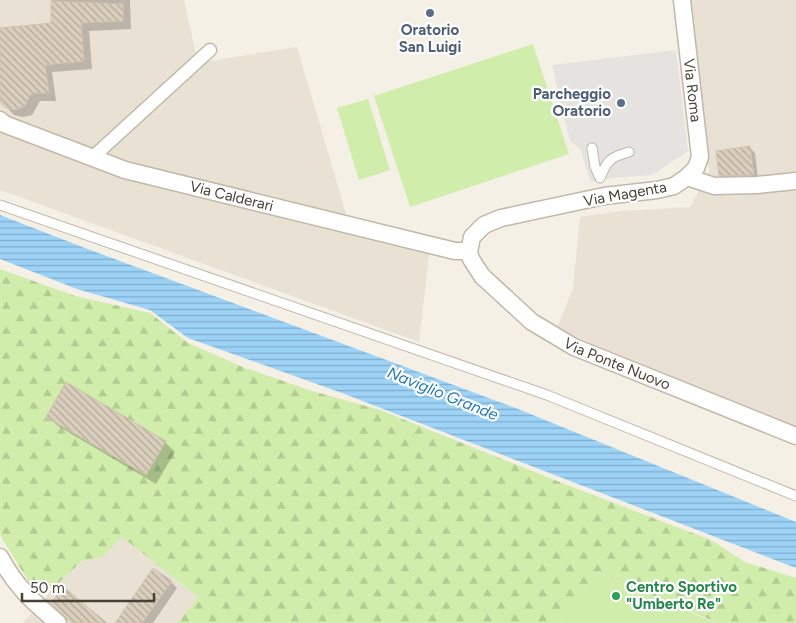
<svg xmlns="http://www.w3.org/2000/svg" width="796" height="623" font-family="Figtree,sans-serif">
<style>
.residential{fill:#e9e2d4}
.forest{fill:url(#forest-firs)}
.green{fill:#d0edab}
.parking{fill:#e5e2df}
.water{fill:url(#water-rules)}
.shadow{fill:#0003}
.building{fill:url(#building-back-hatch);stroke:#d3c4ad}
.lines{fill:none;stroke-linecap:round;stroke-linejoin:round}
.service-casing{stroke:#c1b8a8;stroke-width:11}
.pedestrian-casing{stroke:#c1b8a8;stroke-width:15}
.minor-casing{stroke:#c1b8a8;stroke-width:19}
.service{stroke:#fff;stroke-width:9}
.pedestrian{stroke:#fff;stroke-width:12}
.minor{stroke:#fff;stroke-width:16}
.service-dot{fill:#5c6f8a;stroke:#fff;stroke-width:2}
.leisure-dot{fill:#2e9e5b;stroke:#fff;stroke-width:2}
.labels{text-anchor:middle;stroke-width:4.5;stroke-linejoin:round;paint-order:stroke}
.service-label{font-size:15px;font-weight:bold;fill:#4e5e75;stroke:#fff}
.street-label{font-size:15px;fill:#484035;stroke:#fff}
.leisure-label{font-size:15px;font-weight:bold;fill:#27864d;stroke:#fff;text-anchor:start}
.water-label{font-size:16px;font-style:italic;fill:#2279b5;stroke:#fff}
</style>
<defs>
<pattern id="forest-firs" width="22" height="20" patternUnits="userSpaceOnUse" patternTransform="scale(1.25)"><rect width="22" height="20" fill="#d0edab"/><path d="M5 1l3.5 6h-7zM16 11l3.5 6h-7z" fill="#b4cc94"/></pattern>
<pattern id="water-rules" width="6" height="5" patternUnits="userSpaceOnUse" patternTransform="scale(1.25)"><rect width="6" height="5" fill="#9dd3f7"/><path d="M0 2.5h6" fill="none" stroke="#82adc9"/></pattern>
<pattern id="building-back-hatch" width="6" height="6" patternUnits="userSpaceOnUse" patternTransform="scale(1.25)"><rect width="6" height="6" fill="#dacfbd"/><path d="M-1 5l2 2M0 0l6 6M5-1l2 2" fill="none" stroke="#b3a99a"/></pattern>
</defs>
<rect width="100%" height="100%" fill="#f5f0e6"/>
<path class="residential" d="M 0,0 L 184,0 L 198,63 L 297,47 L 352,234 L 430,247 L 419,342 L 0,190 Z
M 689,0 L 796,0 L 796,429 L 644,368 L 557,328 L 573,288 L 580,217 L 621,211 L 690,207 L 709,172 Z
M 122,537 L 198,597 L 178,623 L 23,623 L 53,588 L 82,561 L 102,557 Z"/>
<path class="forest" d="M 0,269 L 75,296 L 150,313 L 188,343 L 243,367 L 309,390 L 380,410 L 567,485 L 711,540 L 745,562 L 796,578 L 796,623 L 718,623 L 597,572 L 559,623 L 178,623 L 198,597 L 122,537 L 102,557 L 82,561 L 53,588 L 29,582 L 1,537 L 0,527 Z"/>
<path class="green" d="M 533,44 L 569,154 L 410,207 L 374,96 Z
M 368,99 L 390,170 L 359,180 L 337,108 Z
M 597,572 L 706,619 L 718,623 L 559,623 Z"/>
<path class="parking" d="M 676,50 L 688,151 L 652,175 L 610,178 L 591,182 L 580,149 L 570,141 L 552,65 Z"/>
<path class="water" d="M 0,215 L 85,248 L 518,409 L 796,522 L 796,568 L 342,393 L 188,338 L 150,310 L 77,289 L 0,259 Z"/>
<path class="shadow" d="M 52,0 L 130,0 L 131,29 L 89,31 L 92,69 L 52,72 L 56,101 L 40,101 L 32,115 L 23,117 L 14,115 L 0,100 L 0,29 L 52,24 Z
M 750,148 L 755,153 L 758,179 L 725,180 L 720,175 Z
M 48,417 L 165,442 L 175,452 L 156,484 L 58,426 Z
M 171,582 L 177,588 L 153,623 L 117,623 Z"/>
<path class="building" d="M 51,1 L 123,4 L 123,21 L 81,23 L 84,61 L 45,65 L 49,93 L 32,93 L 24,107 L 14,110 L 5,107 L 0,102 L 0,28 L 51,23 Z
M 750,146 L 754,175 L 719,176 L 716,151 Z
M 66,382 L 166,441 L 146,475 L 46,417 Z
M 153,568 L 172,581 L 142,623 L 115,623 Z
M 64,587 L 107,623 L 72,623 L 67,619 L 51,603 Z"/>
<g class="lines">
<defs>
<path id="service" d="M 592,148 L 595,167 L 600,178 C 607,160 611,157 629,152
M 0,205 L 547,395 L 796,496"/>
<path id="pedestrian" d="M 93,157 L 210,50"/>
<g id="minor">
<path id="s1" d="M 682,0 L 700,157 L 696,168 L 687,177"/>
<path id="s2" d="M 0,120 L 4,124 L 125,170 L 455,251 L 469,251"/>
<path id="s3" d="M 796,181 L 757,185 L 714,186 L 687,177 L 674,186 L 657,190 L 604,196 L 501,218 L 484,225 L 472,237 L 469,252 L 471,259 L 482,276 L 532,322 L 574,347 L 796,436"/>
<path d="M 0,557 C 16,587 32,601 58,623"/>
</g>
</defs>
<use href="#service" class="service-casing"/>
<use href="#pedestrian" class="pedestrian-casing"/>
<use href="#minor" class="minor-casing"/>
<use href="#service" class="service"/>
<use href="#pedestrian" class="pedestrian"/>
<use href="#minor" class="minor"/>
</g>
<g class="service-dot">
<circle cx="430" cy="13" r="5"/>
<circle cx="621" cy="103" r="5"/>
</g>
<circle class="leisure-dot" cx="616" cy="596" r="5"/>
<g class="labels">
<g class="service-label">
<text x="430" y="35">Oratorio<tspan x="430" dy="17">San Luigi</tspan></text>
<text x="611" y="99" text-anchor="end">Parcheggio<tspan x="611" dy="17">Oratorio</tspan></text>
</g>
<g class="street-label">
<text dy="5" stroke="none"><textPath href="#s1" startOffset="91">Via Roma</textPath></text>
<text transform="translate(625 194) rotate(-10)" y="5">Via Magenta</text>
<text dy="5" stroke="none"><textPath href="#s2" startOffset="245">Via Calderari</textPath></text>
<text dy="5" stroke="none"><textPath href="#s3" startOffset="544">Via Ponte Nuovo</textPath></text>
</g>
<g class="leisure-label">
<text x="626" y="592">Centro Sportivo<tspan x="626" dy="17">"Umberto Re"</tspan></text>
</g>
<g class="water-label">
<text transform="translate(443 393) rotate(22)" y="6">Naviglio Grande</text>
</g>
</g>
<path d="M22 593v8h132v-8" fill="none" stroke="#484035" stroke-width="2.5"/>
<text x="30" y="593" font-size="15" fill="#484035" stroke="#ffffff" stroke-width="4" paint-order="stroke">50 m</text>
</svg>
